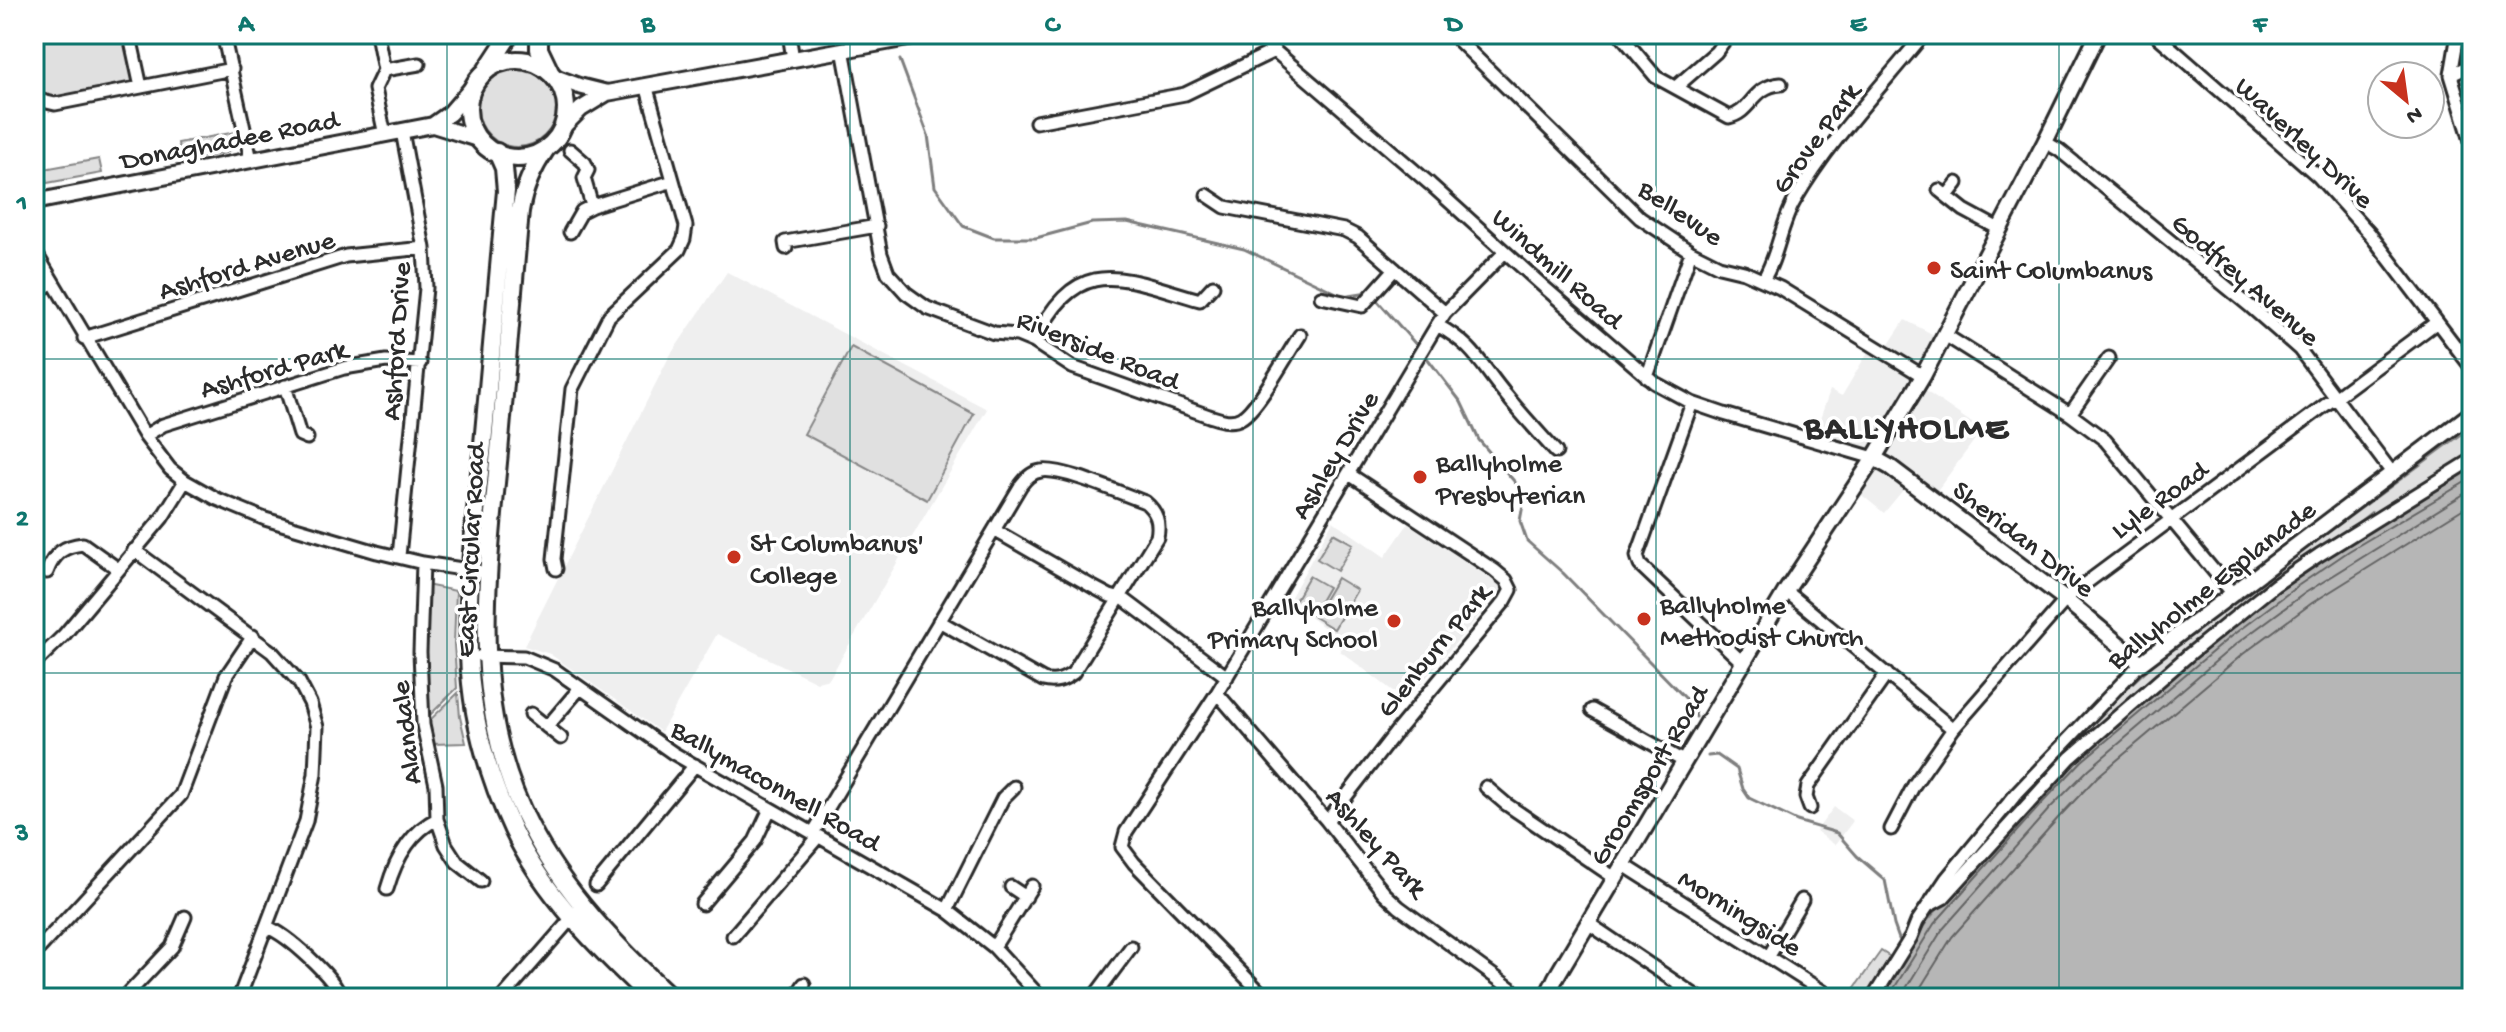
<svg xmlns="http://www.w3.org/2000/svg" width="2506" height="1032" font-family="'Gochi Hand',sans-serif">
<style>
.built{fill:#efefef}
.green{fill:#e0e0e0;stroke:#868686;stroke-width:2}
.water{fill:#b6b6b6;stroke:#7e7e7e;stroke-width:2}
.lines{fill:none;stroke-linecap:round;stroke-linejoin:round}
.shore{stroke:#636363;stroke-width:2}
.stream{stroke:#7e7e7e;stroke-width:3}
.minor-casing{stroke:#2b2b2b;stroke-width:17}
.major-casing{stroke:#2b2b2b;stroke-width:20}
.highway-casing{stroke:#2b2b2b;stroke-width:22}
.minor{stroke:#fff;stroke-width:11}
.major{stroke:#fff;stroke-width:14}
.highway{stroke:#fff;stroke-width:16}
.grid{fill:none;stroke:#0f766e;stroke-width:2;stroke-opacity:0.55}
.poi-dot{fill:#c8321e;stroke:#fff;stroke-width:3}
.labels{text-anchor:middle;stroke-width:7;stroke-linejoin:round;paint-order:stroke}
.street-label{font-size:28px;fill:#2b2b2b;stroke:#fff}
.poi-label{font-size:28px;fill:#2b2b2b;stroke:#fff;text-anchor:start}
.district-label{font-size:36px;font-weight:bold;letter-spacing:2px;fill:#2b2b2b;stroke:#fff}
.neatline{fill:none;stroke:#0f766e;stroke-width:3}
.grid-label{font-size:26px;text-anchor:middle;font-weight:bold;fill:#0f766e}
</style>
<rect width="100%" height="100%" fill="#fff"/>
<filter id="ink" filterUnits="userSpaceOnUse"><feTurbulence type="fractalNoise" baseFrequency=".0125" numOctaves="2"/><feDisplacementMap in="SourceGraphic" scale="16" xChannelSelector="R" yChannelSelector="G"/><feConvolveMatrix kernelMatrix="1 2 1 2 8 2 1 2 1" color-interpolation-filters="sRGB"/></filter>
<g filter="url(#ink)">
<path class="built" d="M 727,272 L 987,409 L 829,679 L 817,682 L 717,634 L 661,732 L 550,654 L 524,646 L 669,357 Z
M 1905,320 L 1936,336 L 1911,381 L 1982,430 L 1930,500 L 1908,484 L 1884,513 L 1853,488 L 1871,451 L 1816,431 L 1830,390 L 1842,396 L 1872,345 L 1884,352 Z
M 1333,521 L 1385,557 L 1408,524 L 1500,585 L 1500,591 L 1406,701 L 1340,651 L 1342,640 L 1288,602 Z
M 1834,807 L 1853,821 L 1835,845 L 1816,831 Z"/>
<path class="green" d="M 44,34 L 115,34 L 127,46 L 134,79 L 124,87 L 48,101 L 34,96 L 34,46 Z
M478 108a39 39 0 1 1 78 0a39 39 0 1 1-78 0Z
M 236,132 L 236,143 L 233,148 L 225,153 L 181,161 L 178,143 Z
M 99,159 L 102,173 L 47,183 L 44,169 Z
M 851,347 L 974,414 L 927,500 L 804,434 Z
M 2472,427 L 2472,456 L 2374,515 L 2371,512 L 2356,524 L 2358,527 L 2301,564 L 1942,895 L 2023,791 L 2124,691 L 2170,649 Z
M 1333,533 L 1353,544 L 1337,571 L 1317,559 Z
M 1309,576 L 1328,587 L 1312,615 L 1293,604 Z
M 1337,578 L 1357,590 L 1334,629 L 1314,617 Z
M 426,585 L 456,591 L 454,644 L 457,688 L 427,718 L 424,662 Z
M 458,693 L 460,717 L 466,743 L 432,744 L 428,722 Z
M 1881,951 L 1892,958 L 1866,998 L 1848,997 Z"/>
<path class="water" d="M 2472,469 L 2472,998 L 1878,998 L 1928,920 L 2037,796 L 2076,756 L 2225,630 L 2295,578 L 2345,545 Z"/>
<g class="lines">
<path class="shore" d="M 1888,998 L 1934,924 L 2043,802 L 2082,761 L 2230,637 L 2299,585 L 2349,551 L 2472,478
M 1900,998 L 1942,930 L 2050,808 L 2089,769 L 2236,644 L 2305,593 L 2472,489
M 1914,998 L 1952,937 L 2059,817 L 2097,777 L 2243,654 L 2312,603 L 2472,503"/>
<path class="stream" d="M 900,60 L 928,135 L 935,187 L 963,226 L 994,238 L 1036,238 L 1092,223 L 1127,222 L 1244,249 L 1343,296 L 1368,292
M 1374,297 L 1419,348
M 1424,354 L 1461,402 L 1479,440 L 1525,494 L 1520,521 L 1527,541 L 1563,573 L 1692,705 L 1696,717
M 1708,756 L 1717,755 L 1737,769 L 1743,789 L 1749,798 L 1797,821 L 1837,833 L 1857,856 L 1885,880 L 1894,925 L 1899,939 L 1904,945"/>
<defs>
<path id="minor" d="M 124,34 L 131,41 L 141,87
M 223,34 L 251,160
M 377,34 L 384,70 L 375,89 L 385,135
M 789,34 L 793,59
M 1255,34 L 1430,184 L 1544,287 L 1655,383 L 1692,403 L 1724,414 L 1874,458
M 1452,34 L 1640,218 L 1691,252 L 1719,266 L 1744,272 L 1780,288 L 1923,376
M 1620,34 L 1656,77 L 1729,117 C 1752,112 1752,86 1781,84
M 2155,34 L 2318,176 L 2370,234 L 2472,368
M 2458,34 L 2451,75 L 2472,144
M 34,39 L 38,34
M 843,49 L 881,254 L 888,273 L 906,293 L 927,308 L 994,333 L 1017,335 L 1034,342 L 1072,367 L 1209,416 C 1219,419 1231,424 1241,418 C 1257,410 1288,353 1300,335
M 384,70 L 419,64
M 2451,75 L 2472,65
M 1676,87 L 1716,52 L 1729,34
M 34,99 L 55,104 L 232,69
M 1036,122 L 1185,94 L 1274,51
M 2045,142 L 2059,150 L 2251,307 L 2299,349 L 2393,474
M 570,150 L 585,163 L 588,170 L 584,178 L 592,206
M 1939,190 L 1964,210 L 1999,229
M 1207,195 L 1225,207 L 1344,230 L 1358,237 L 1445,313
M 1947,196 L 1957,183
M 570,232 L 582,211 L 592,206 L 673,181
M 786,248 L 785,242 L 877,226
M 34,250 L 145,436 L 170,469 L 185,481 L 217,499 L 265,519 L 377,552 L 423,563 L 488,573
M 1763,280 C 1778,257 1780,225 1795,200 C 1829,141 1881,87 1924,34
M 34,293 L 52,283
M 1321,297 L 1362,306 L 1395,269
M 1437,325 C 1475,346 1480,364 1506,395 C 1522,415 1539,433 1556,452
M 1945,335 L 2070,414 L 2105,440 L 2233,594
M 84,338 L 346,256 L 424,248
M 1034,342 C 1078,251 1121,278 1200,300 L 1213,286
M 1647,377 L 1691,252
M 285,386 L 300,435 L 307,438
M 1692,403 L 1637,556 L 1640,565 L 1743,663
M 2070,414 L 2109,358
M 145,436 L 163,425 L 344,368 L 386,361 L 420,363
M 994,530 L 1093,587 L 1110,596 L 1125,600 L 1227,677
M 134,550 L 272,652 L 299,682 L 310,703 L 317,727 L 315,774 L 306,821 L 239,998
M 399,556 L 426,288 L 424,248 L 402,131
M 423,563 L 420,652 L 423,725 L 436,785 L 437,819 L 446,845 L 457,862 L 481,881
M 556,569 L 554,559 L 572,389 L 609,316 L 679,250 L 684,239 L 686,226 L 646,85
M 47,572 C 54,553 64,546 83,544 L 118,569
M 1786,591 L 1953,729
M 481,656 L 524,657 L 555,670 L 673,753 L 947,910 L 994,947 L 1041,998
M 34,664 L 64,635 L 162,518 L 185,481
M 1217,693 L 1327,821 L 1384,893 L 1399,907 L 1524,998
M 1592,710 L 1685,762
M 531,714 L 561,738
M 547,727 L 580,688
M 1486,787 L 1506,804 L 1615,878
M 1810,808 L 1806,797 L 1808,786 L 1887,674
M 1327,821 L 1396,732 L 1505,601 L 1511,590 L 1506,580 L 1494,570 L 1349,474
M 1891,829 L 1914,785 L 1953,729 L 2070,595 L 2437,322
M 813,833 L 1021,485 C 1026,478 1032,472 1041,471 C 1062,467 1122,494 1145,502 C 1157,512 1160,522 1157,537 L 1073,673 C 1063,680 1056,683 1043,680 L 939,621
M 1624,865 L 1833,998
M 596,885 L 695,765
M 1011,887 L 1026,897
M 387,889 C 395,861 410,832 437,819
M 702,904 L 755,841 L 770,809
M 1930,905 L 1943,898 L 2070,758 L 2191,653 L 2275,585 L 2319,555 L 2472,460
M 947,910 L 1003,798 L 1014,787
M 1588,923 L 1699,998
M 267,927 C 288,935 335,978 341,998
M 733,936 L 818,837
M 994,947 L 1032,886
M 34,954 L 181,795 L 226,676 L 253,636
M 1769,956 L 1802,900
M 124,998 L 172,947 L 185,917
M 502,998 L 577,912
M 795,998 L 804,984
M 1093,998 L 1131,947
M 1266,998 L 1134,863 L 1122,847 L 1126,832 L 1217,693 L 1437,325 L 1445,313 L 1505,252
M 1873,998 L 1911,937 L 1917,922 L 1946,879 L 2017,793 L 2141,663"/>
<path id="major" d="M 555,77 L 579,86 L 607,93
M 433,125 L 450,113 L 475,84
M 563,127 L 581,109 L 607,93 L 930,34
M 34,202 L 433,125 L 478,139
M 1874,458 L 1890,467 L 2066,600 L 2141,663 L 2472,413
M 1546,998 L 1556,977 L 1786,591 L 1874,458 L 1923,376 L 2045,142 L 2098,34"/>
<path id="highway" d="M 539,34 L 539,49 L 550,72
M468 109a49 49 0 1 1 98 0a49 49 0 1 1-98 0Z
M 487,69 L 510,34
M 546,149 C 532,169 524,187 520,211 C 513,291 506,372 499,452 C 487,579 468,708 530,826 C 564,893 618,948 672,998
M 497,152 L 504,168 L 506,191 C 498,275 491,359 483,444 C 476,513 466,585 469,655 C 471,715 488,776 513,830 C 543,894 600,950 651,998"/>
</defs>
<use href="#minor" class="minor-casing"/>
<use href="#major" class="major-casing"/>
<use href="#highway" class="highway-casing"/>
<use href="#minor" class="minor"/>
<use href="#major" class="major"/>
<use href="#highway" class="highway"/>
</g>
</g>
<path class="grid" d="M 447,34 L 447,998M 850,34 L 850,998M 1253,34 L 1253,998M 1656,34 L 1656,998M 2059,34 L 2059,998M 34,359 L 2472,359M 34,673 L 2472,673"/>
<g class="poi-dot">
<circle cx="1934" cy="268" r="8"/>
<circle cx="1420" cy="477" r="8"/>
<circle cx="734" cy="557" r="8"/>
<circle cx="1644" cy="619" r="8"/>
<circle cx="1394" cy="621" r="8"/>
</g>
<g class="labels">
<g class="street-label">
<text transform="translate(1814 137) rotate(-54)" y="10">Grove Park</text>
<text transform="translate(229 138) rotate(-11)" y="10">Donaghadee Road</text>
<text transform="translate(2306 141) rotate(43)" y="10">Waverley Drive</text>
<text transform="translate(1682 211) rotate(34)" y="10">Bellevue</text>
<text transform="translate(246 263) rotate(-17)" y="10">Ashford Avenue</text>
<text transform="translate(1559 267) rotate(42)" y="10">Windmill Road</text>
<text transform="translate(2247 278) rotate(41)" y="10">Godfrey Avenue</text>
<text transform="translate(394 341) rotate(-86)" y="10">Ashford Drive</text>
<text transform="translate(1099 348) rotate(22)" y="10">Riverside Road</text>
<text transform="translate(273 367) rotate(-16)" y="10">Ashford Park</text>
<text transform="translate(1333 454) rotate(-59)" y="10">Ashley Drive</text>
<text transform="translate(2158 498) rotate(-36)" y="10">Lyle Road</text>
<text transform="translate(2025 537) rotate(38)" y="10">Sheridan Drive</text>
<text transform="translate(468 550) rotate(-87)" y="10">East Circular Road</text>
<text transform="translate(2210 583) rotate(-38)" y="10">Ballyholme Esplanade</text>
<text transform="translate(1432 649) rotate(-51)" y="10">Glenburn Park</text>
<text transform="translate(404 733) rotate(-97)" y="10">Alandale</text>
<text transform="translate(1647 774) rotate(-59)" y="10">Groomsport Road</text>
<text transform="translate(777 784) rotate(30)" y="10">Ballymaconnell Road</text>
<text transform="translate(1378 841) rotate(48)" y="10">Ashley Park</text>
<text transform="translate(1741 911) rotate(32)" y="10">Morningside</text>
</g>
<g class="poi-label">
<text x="1950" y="278">Saint Columbanus</text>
<text x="1436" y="471">Ballyholme<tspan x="1436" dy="32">Presbyterian</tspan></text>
<text x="750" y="551">St Columbanus'<tspan x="750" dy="32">College</tspan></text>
<text x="1660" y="613">Ballyholme<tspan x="1660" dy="32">Methodist Church</tspan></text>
<text x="1378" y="615" text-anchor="end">Ballyholme<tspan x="1378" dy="32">Primary School</tspan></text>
</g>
<g class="district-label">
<text x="1907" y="437">BALLYHOLME</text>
</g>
</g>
<rect width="2506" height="1032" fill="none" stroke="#fff" stroke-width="88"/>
<g transform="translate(2406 100) rotate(151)"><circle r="38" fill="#ffffff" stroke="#aaaaaa" stroke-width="2"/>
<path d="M0-6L14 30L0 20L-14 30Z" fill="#c8321e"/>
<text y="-12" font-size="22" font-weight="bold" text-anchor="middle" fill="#2b2b2b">N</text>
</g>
<rect x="44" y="44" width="2418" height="944" class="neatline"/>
<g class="grid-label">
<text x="246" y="31">A</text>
<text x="648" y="31">B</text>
<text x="1052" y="31">C</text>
<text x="1454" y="31">D</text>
<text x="1858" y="31">E</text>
<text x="2260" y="31">F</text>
<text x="22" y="210">1</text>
<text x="22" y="525">2</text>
<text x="22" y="840">3</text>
</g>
</svg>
